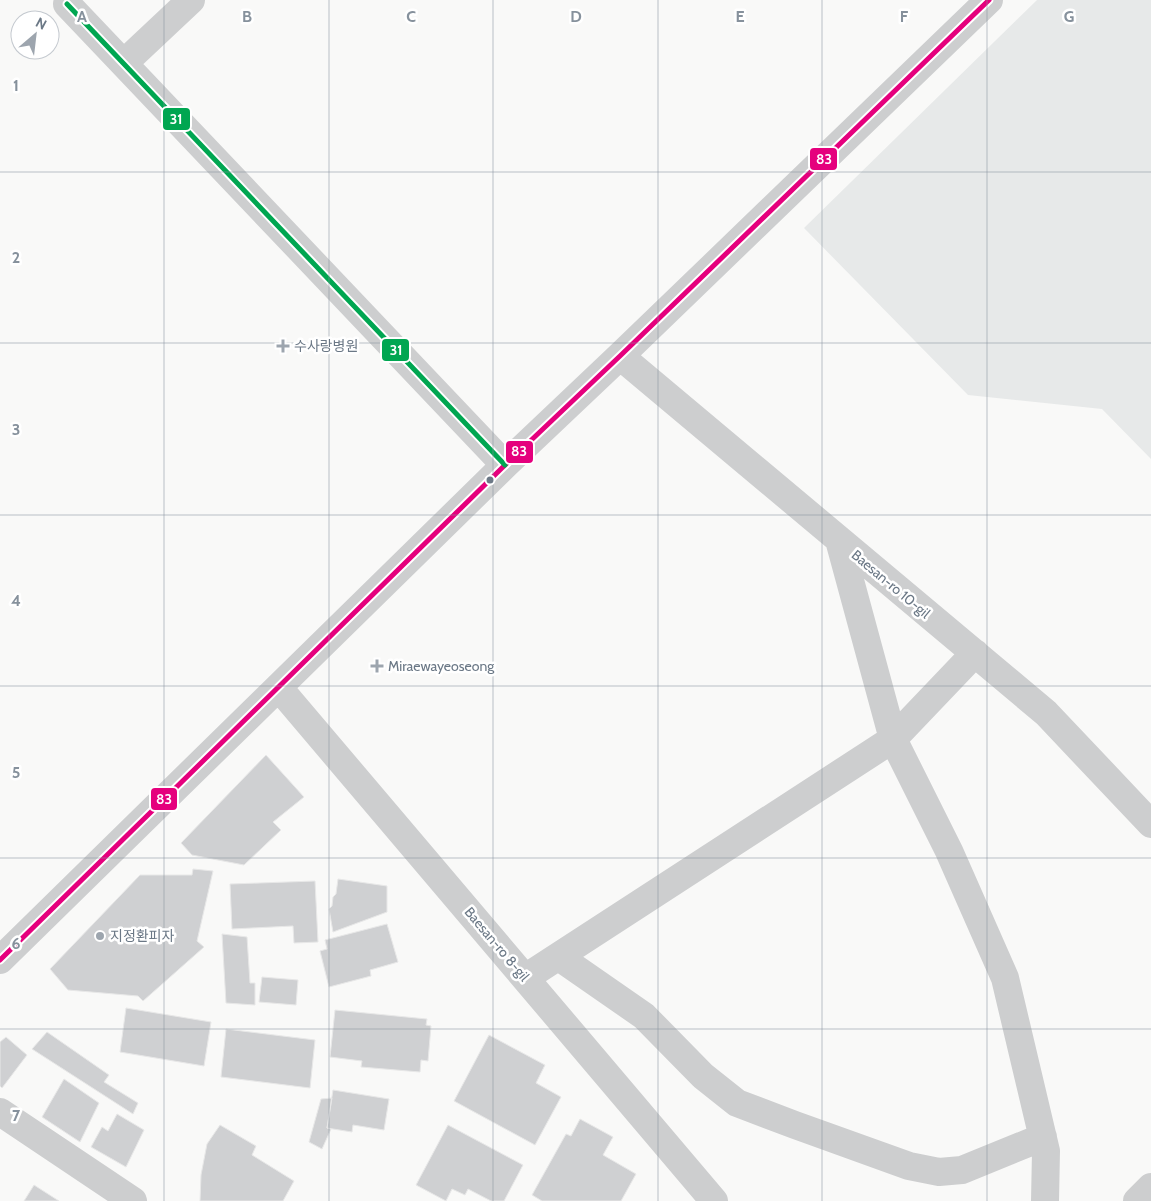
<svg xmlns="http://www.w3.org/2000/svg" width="1151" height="1201" font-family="Cabin,'Noto Sans KR',sans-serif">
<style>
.built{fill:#e7e9e9}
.building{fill:#cfd0d2;stroke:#e8e8e8}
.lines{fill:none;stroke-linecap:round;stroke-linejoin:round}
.minor{stroke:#cdcecf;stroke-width:28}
.bus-1-casing{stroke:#fff;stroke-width:9}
.bus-2-casing{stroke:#fff;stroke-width:9}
.bus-1{stroke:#e5007d;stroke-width:5}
.bus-2{stroke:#00a651;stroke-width:5}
.grid{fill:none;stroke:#86919c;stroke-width:1;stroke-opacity:0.55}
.poi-dot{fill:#9da5ae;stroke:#fff;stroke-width:2}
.bus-dot{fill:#6b7886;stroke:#fff;stroke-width:2}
.labels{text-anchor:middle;stroke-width:5;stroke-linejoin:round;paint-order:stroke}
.poi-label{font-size:14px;fill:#6b7886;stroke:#fff;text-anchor:start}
.street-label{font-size:14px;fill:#6b7886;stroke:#fff}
.grid-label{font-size:16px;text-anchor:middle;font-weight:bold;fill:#86919c;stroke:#fff;stroke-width:5;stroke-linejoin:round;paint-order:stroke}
.line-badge{stroke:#fff;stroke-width:2}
.badge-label{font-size:14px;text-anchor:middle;font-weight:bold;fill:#fff}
</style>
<rect width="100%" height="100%" fill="#f9f9f8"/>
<path class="built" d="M 1037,0 L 1151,0 L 1151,459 L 1102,409 L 968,395 L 804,228 Z"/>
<path class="building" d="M 266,755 L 304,797 L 273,822 L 281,830 L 244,865 L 192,855 L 181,843 Z
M 193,869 L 213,871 L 197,941 L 204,947 L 143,1001 L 138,996 L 68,990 L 50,969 L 140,875 L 192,875 Z
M 338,879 L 387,886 L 387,912 L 333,932 L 329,909 L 332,906 L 333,897 L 336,894 Z
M 315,881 L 318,942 L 294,943 L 293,926 L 232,929 L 230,884 Z
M 387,924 L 398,962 L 370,970 L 371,976 L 329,987 L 320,951 L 327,949 L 325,940 Z
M 222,934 L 247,937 L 250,983 L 255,983 L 255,1005 L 226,1003 Z
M 262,977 L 298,980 L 296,1005 L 259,1002 Z
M 126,1008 L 211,1022 L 204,1066 L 120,1052 Z
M 335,1010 L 427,1019 L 426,1025 L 431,1026 L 428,1061 L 421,1060 L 420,1072 L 361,1067 L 362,1061 L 330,1057 Z
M 226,1029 L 315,1040 L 310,1088 L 221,1077 Z
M 47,1032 L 109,1075 L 104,1082 L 138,1103 L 133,1114 L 32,1049 Z
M 489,1035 L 545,1065 L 536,1083 L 561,1097 L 535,1145 L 454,1101 Z
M 6,1037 L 27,1055 L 2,1088 L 0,1086 L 0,1042 Z
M 64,1079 L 99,1103 L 80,1142 L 42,1117 Z
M 333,1090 L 389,1099 L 384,1130 L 353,1125 L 352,1132 L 327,1128 Z
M 332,1098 L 327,1128 L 331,1129 L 322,1149 L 309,1142 L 321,1099 Z
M 117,1114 L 144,1130 L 126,1167 L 91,1147 L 102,1127 L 108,1131 Z
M 580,1119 L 613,1137 L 603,1155 L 636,1174 L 621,1201 L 542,1201 L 532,1195 L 566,1134 L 571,1136 Z
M 220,1125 L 256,1146 L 252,1155 L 294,1181 L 283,1201 L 200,1201 L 201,1175 L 207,1144 Z
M 448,1125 L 523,1165 L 504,1201 L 491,1201 L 468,1189 L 465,1195 L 452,1189 L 446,1201 L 416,1185 Z
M 34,1185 L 59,1201 L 24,1201 Z"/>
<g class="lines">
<path class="minor" d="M 67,4 L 505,465
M 124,63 L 191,0
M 620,356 L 1046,713 L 1151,824
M 839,540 L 893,739 L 949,851 L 1005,978 L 1046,1151 L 1045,1201
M 279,688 L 714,1201
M 559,957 L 644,1016 L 703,1076 L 737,1103 L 795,1125 L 909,1166 L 939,1172 L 962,1170 L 1043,1137
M 0,960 L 505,465 L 620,356 L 989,0
M 525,978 L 893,739 L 975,653
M 0,1112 L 133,1201
M 1137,1201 L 1151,1187"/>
<defs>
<path id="bus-1" d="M 0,960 L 505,465 L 620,356 L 989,0"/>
<path id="bus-2" d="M 67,4 L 505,465"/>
</defs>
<use href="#bus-1" class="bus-1-casing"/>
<use href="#bus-2" class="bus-2-casing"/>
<use href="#bus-1" class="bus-1"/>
<use href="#bus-2" class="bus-2"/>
</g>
<path class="grid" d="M 164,0 L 164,1201M 329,0 L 329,1201M 493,0 L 493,1201M 658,0 L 658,1201M 822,0 L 822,1201M 987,0 L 987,1201M 0,172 L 1151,172M 0,343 L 1151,343M 0,515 L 1151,515M 0,686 L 1151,686M 0,858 L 1151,858M 0,1029 L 1151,1029"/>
<g class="poi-dot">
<path d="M280.5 338.5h5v5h5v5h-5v5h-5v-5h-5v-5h5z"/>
<path d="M374.5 658.5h5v5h5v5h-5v5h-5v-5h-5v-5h5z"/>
<circle cx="100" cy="936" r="5"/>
</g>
<circle class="bus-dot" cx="490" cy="480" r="4.5"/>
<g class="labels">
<g class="poi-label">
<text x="294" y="351">수사랑병원</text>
<text x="388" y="671">Miraewayeoseong</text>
<text x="110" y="941">지정환피자</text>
</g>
<g class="street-label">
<text transform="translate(891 584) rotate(40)" y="5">Baesan-ro 10-gil</text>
<text transform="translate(497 944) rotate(50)" y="5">Baesan-ro 8-gil</text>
</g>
</g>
<g class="grid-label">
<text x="82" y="22">A</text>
<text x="247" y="22">B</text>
<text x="411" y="22">C</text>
<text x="576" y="22">D</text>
<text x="740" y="22">E</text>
<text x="904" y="22">F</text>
<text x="1069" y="22">G</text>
<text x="16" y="91">1</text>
<text x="16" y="263">2</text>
<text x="16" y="435">3</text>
<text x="16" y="606">4</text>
<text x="16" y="778">5</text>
<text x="16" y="949">6</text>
<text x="16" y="1121">7</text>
</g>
<g class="line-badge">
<rect x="162" y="107" width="29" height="24" rx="5" fill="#00a651"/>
<rect x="809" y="147" width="29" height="24" rx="5" fill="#e5007d"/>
<rect x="381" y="338" width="29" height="24" rx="5" fill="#00a651"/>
<rect x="505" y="440" width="29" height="24" rx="5" fill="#e5007d"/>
<rect x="150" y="787" width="28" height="24" rx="5" fill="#e5007d"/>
</g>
<g class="badge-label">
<text x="176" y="124">31</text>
<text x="824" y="164">83</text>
<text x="396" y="355">31</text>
<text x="519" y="456">83</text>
<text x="164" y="804">83</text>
</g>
<g transform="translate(35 35) rotate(28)"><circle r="24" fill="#ffffff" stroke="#c4c9cf"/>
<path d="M0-4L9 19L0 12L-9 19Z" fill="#9da5ae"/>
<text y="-8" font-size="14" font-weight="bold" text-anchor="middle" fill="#6b7886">N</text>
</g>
</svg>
